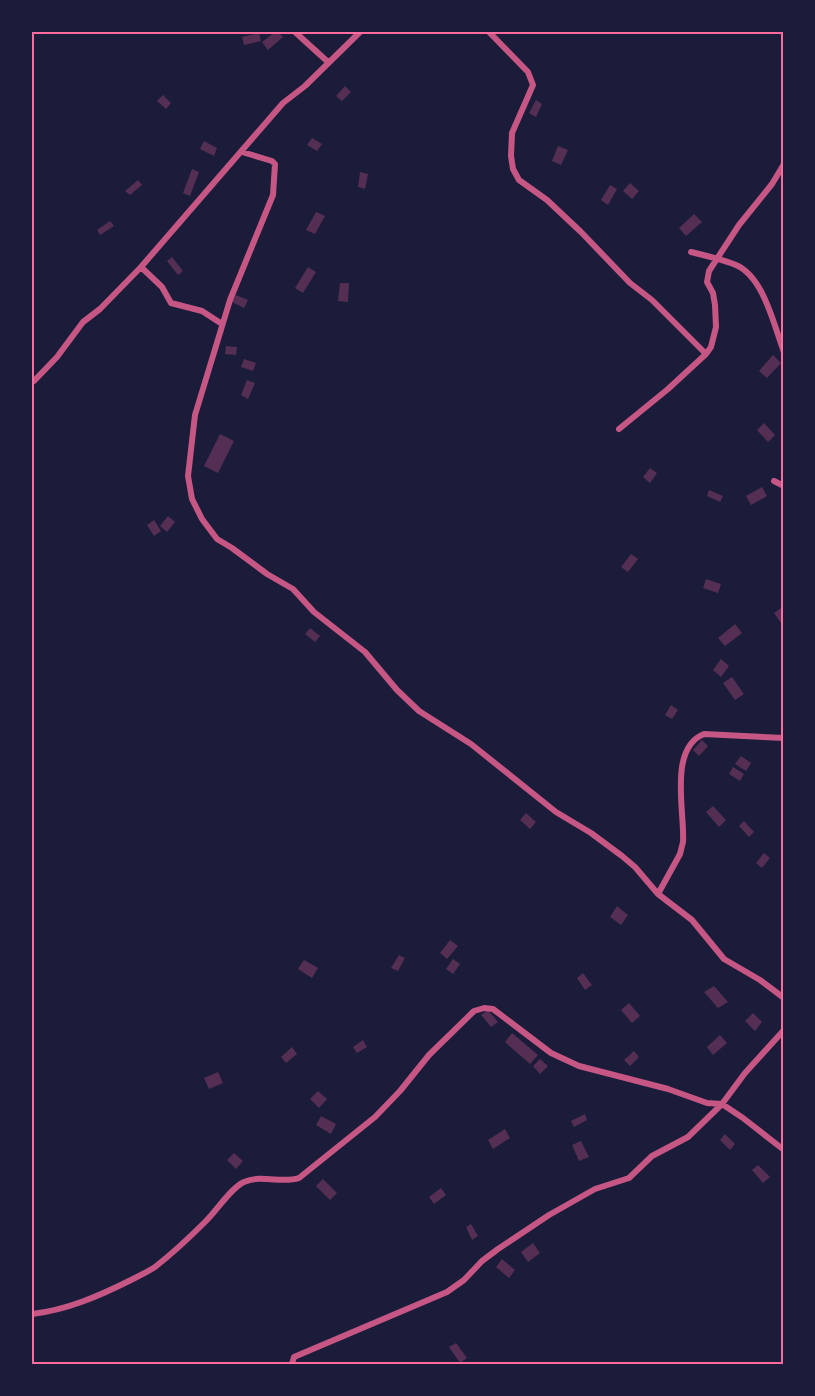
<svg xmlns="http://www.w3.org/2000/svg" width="815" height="1396" font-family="Lato,sans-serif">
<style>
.building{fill:#542f53}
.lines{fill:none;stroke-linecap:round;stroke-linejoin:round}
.minor{stroke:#c65784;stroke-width:6}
.neatline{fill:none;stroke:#ff6b9d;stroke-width:2}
</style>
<rect width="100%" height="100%" fill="#1b1b3a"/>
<path class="building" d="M 275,32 L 278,32 L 283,37 L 268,50 L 262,42 Z
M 259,33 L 261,41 L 244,45 L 242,37 Z
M 345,86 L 351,92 L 342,101 L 336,96 Z
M 163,95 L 171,103 L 166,109 L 157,101 Z
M 536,100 L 542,104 L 536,117 L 529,113 Z
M 312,138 L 322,144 L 317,151 L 307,145 Z
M 204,141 L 217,148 L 214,156 L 200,149 Z
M 558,146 L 568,150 L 561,165 L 552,161 Z
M 192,169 L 199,172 L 190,196 L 183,193 Z
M 360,172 L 368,174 L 365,189 L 358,187 Z
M 138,180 L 142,185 L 130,195 L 125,191 Z
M 630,183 L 639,191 L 632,199 L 623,191 Z
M 610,185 L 617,189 L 608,205 L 601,200 Z
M 316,212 L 325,216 L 315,234 L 306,230 Z
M 694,214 L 702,222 L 686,236 L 679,228 Z
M 110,221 L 114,226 L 100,235 L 97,230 Z
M 172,257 L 183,271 L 178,275 L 167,261 Z
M 308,267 L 316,272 L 303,293 L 295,288 Z
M 340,283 L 349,283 L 348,302 L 338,301 Z
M 236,295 L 248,300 L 244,308 L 232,302 Z
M 226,346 L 237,347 L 236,355 L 225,354 Z
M 773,355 L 781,363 L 767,378 L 759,371 Z
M 244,359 L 256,363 L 253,371 L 241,367 Z
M 247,380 L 255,383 L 248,399 L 241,395 Z
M 764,423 L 775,435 L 768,442 L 757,430 Z
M 220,434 L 234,441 L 218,473 L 204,466 Z
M 650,468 L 657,473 L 650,483 L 643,477 Z
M 762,487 L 767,496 L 751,505 L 746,496 Z
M 709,490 L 723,496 L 720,502 L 707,496 Z
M 168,516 L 175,522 L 167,532 L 160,526 Z
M 154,520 L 161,531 L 154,536 L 147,525 Z
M 631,554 L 638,559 L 628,572 L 621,567 Z
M 706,579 L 721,584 L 718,593 L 703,588 Z
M 781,608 L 784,611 L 784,627 L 774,613 Z
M 735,624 L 742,633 L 725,646 L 718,638 Z
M 310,628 L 320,636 L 315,642 L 305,634 Z
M 721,659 L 729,666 L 721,677 L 713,670 Z
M 732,677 L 744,694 L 735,700 L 723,683 Z
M 671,705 L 678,710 L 672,719 L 665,715 Z
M 702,740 L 708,746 L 699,756 L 693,750 Z
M 741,756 L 751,763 L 746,771 L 735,764 Z
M 733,767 L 744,774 L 740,781 L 729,774 Z
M 713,806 L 726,820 L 719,827 L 706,812 Z
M 526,813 L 536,822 L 530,829 L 520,820 Z
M 744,821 L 754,832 L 749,837 L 739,826 Z
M 764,853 L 770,858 L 762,868 L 756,863 Z
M 617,906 L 628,915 L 621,925 L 610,917 Z
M 450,940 L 458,946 L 447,959 L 440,953 Z
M 399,955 L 405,958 L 398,971 L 391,968 Z
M 453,959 L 460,964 L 453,974 L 446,969 Z
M 304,960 L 318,968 L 312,978 L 298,969 Z
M 583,973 L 592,985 L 585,990 L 577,978 Z
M 714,986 L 728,1002 L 718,1008 L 704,992 Z
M 629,1003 L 640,1016 L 632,1023 L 621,1010 Z
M 488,1010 L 498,1022 L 491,1027 L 481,1015 Z
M 753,1013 L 762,1022 L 755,1031 L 745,1021 Z
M 512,1033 L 538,1055 L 530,1064 L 505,1042 Z
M 720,1035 L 727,1043 L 713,1055 L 707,1047 Z
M 363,1040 L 367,1047 L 357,1053 L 353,1047 Z
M 292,1047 L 297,1054 L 286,1063 L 281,1057 Z
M 634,1051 L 639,1057 L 630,1066 L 624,1060 Z
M 540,1059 L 548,1066 L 540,1074 L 533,1066 Z
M 218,1072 L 223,1083 L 209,1089 L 204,1078 Z
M 318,1091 L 327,1099 L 319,1108 L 310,1099 Z
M 585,1114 L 587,1120 L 574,1127 L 571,1121 Z
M 321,1116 L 336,1124 L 331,1134 L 316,1125 Z
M 505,1129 L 510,1138 L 493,1149 L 488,1140 Z
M 725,1134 L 735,1144 L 730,1150 L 720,1140 Z
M 581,1141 L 589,1157 L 579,1161 L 572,1145 Z
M 234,1153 L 243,1161 L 236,1169 L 227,1160 Z
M 758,1165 L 770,1177 L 763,1183 L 752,1170 Z
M 323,1179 L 337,1193 L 330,1200 L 316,1186 Z
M 441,1188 L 446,1195 L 434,1204 L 429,1197 Z
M 471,1224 L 478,1236 L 472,1240 L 466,1227 Z
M 533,1243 L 540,1253 L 528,1262 L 521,1252 Z
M 502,1259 L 515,1270 L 509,1278 L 496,1267 Z
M 456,1343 L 467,1358 L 460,1363 L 449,1347 Z"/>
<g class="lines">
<path class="minor" d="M 295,32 L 328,62
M 489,32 L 528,72 L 533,85 L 512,133 L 511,156 L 513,169 L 519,180 L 547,200 L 581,232 L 630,283 L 652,300 L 706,354
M 242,152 L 272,161 L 275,164 L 273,195 L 230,300 L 195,415 L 188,476 L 192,499 L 202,519 L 217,539 L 232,548 L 267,574 L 293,589 L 314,612 L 365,652 L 397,690 L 419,711 L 471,744 L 556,812 L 591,833 L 622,856 L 635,867 L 658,894 L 692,920 L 724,959 L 760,980 L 784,998
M 691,252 C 706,256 722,259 736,265 C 764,277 774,326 784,352
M 141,267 L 162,287 L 171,303 L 202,311 L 222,324
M 34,381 L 57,357 L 83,322 L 100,309 L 141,267 L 283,103 L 305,86 L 360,32
M 619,429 L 668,389 L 706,354 L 711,347 L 716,327 L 715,305 L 713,293 L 707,282 L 709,271 L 739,225 L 772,184 L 784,164
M 774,481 L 784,486
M 658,894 L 680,854 L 683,842 C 685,813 668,748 704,734 L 784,738
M 32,1314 C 67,1310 99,1296 131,1280 C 139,1276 147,1272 155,1267 C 173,1253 190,1237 206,1221 C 217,1210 232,1187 244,1182 C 262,1174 282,1184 299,1178 L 375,1117 L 400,1091 L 429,1055 L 474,1011 L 484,1008 L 493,1009 L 551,1053 L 579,1066 L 668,1089 L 707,1103 L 722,1104 L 743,1118 L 784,1150
M 292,1364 L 294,1357 L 447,1292 L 464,1280 L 482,1261 L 498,1249 L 549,1215 L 595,1189 L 629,1178 L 652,1156 L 688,1137 L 722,1104 L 745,1073 L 784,1030"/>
</g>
<rect width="815" height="1396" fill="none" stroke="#1b1b3a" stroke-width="66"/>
<rect x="33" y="33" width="749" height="1330" class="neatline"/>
</svg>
